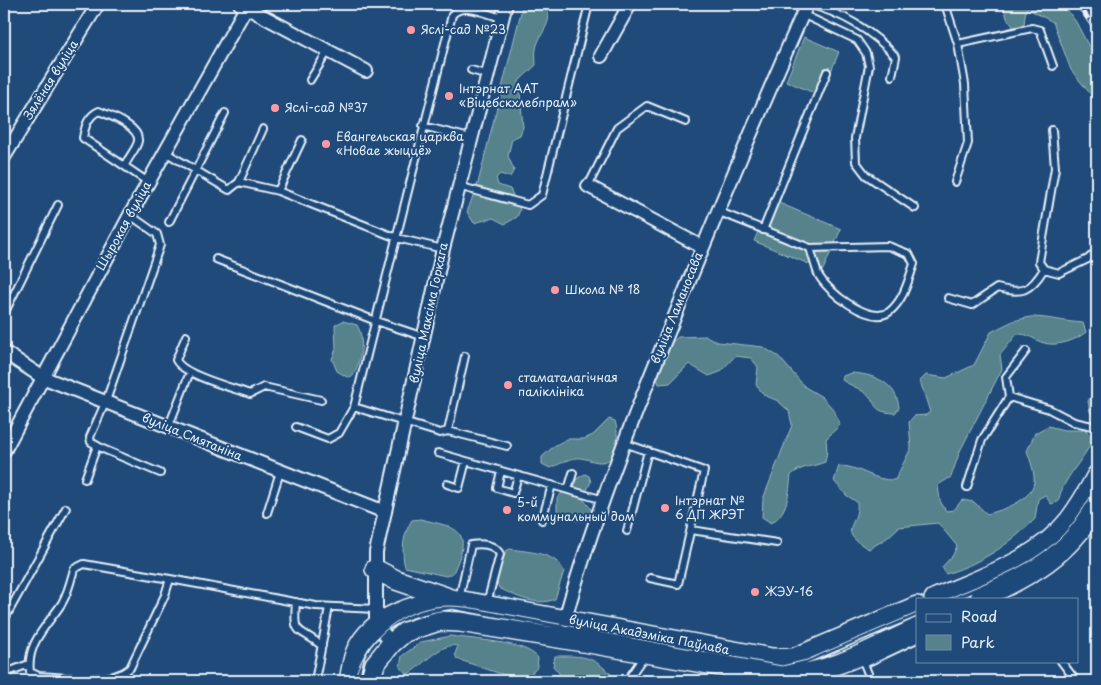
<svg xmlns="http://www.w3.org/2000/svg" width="1101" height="685" font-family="'Playpen Sans',sans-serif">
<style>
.green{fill:#56828b;stroke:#9fbac2}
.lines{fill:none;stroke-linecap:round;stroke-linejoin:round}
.service-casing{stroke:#e8f1f8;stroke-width:10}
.minor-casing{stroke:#e8f1f8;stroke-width:16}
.secondary-casing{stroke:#e8f1f8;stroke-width:22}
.service{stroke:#1f4a7a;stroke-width:6}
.minor{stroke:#1f4a7a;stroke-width:12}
.secondary{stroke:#1f4a7a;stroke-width:19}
.tram{stroke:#e8f1f8;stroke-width:1}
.rail-casing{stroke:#e8f1f8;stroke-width:5}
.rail{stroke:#1f4a7a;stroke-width:3;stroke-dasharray:9;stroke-linecap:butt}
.poi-dot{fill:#ff9aa2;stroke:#1f4a7a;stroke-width:2}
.labels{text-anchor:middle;stroke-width:4;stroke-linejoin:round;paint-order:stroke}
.poi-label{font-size:12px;fill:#e8f1f8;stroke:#1f4a7a;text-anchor:start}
.street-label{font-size:12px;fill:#e8f1f8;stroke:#1f4a7a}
</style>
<rect width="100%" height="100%" fill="#1f4a7a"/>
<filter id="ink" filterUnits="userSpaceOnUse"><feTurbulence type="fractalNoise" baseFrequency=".02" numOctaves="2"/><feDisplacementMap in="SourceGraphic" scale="10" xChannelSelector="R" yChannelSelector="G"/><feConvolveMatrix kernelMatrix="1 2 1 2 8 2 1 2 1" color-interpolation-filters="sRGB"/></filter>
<g filter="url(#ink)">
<path class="green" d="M 523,4 L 544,4 C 557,21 539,32 536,49 C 535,54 536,60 536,65 L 519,81 L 523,127 L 520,135 L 512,139 L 508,156 L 514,170 L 510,177 L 500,174 L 496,178 L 498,185 L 510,189 L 520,210 L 517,217 L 505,224 L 493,218 L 474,223 L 467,212 L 478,183 Z
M 1003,4 L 1063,4 L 1076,22 L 1097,62 L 1097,102 L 1071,70 L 1053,22 L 1026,8 L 1024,24 L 1014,28 L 1007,18 Z
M 804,37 L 839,52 L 821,96 L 786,81 Z
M 772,200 L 841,229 L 823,270 L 754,241 Z
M 1030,317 C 1049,317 1065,322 1083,323 L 1086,332 C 1077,340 1057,347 1044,343 C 1034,340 1028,333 1017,334 L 1000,355 L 1002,369 L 960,451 L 951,477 L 938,485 L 940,501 L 946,511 L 954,510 L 962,500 L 974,502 L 987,514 C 1003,510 1031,501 1034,482 C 1035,472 1030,460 1027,451 L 1035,433 L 1048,426 L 1064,430 L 1086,430 L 1093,439 C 1083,462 1063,477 1058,502 L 1051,504 L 1045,495 L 1038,499 L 1035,519 C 1009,545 981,563 946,574 L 942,567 L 953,555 L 957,546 L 938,523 L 899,527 L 887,538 L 869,549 C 834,530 860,526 857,502 L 846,495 L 834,481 L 839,466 C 861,466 872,481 895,480 L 911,448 L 909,422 L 914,416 L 926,415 L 930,412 L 920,381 L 926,375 L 946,378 L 974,365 L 991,332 L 1013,321 Z
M 343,321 L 357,325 C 366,340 360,362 353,376 L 347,377 L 337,371 L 332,359 L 336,349 L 335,325 Z
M 706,336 L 718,342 L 763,347 L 779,357 L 805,387 L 822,397 L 834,410 L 840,425 L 826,439 L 827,451 L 825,462 C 813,467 801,466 791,475 C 789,493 788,513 771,523 L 762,517 L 763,499 L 792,425 L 789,411 L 778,401 L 764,395 L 756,385 L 758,367 L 751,358 L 735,356 L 720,372 L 709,376 L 689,364 L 670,383 L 659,384 L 656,375 L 669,345 L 678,337 Z
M 851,373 C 874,374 897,383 899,408 L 895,413 C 869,412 879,402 864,392 C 857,387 849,385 842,380 L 843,376 Z
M 1097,388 L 1097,417 L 1090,412 L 1088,401 Z
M 609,419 L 615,421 C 619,433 619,463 600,462 C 592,462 584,457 576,458 C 568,459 558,465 550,468 L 542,464 L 542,457 L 554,446 L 567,439 L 584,439 L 593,435 Z
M 585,474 L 589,476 L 591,482 C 579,506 582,493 594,514 L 589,520 L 577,521 L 557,511 L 557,498 L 578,478 Z
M 420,519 C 460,528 473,530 453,573 L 446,576 L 405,567 C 401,553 403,533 412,520 Z
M 510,549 C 529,552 555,552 564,571 L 555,599 C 537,607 515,596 499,588 L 496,580 L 506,551 Z
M 451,636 C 473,640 525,641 538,658 L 537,668 L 526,678 L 501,674 L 457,659 L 455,654 L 458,646 C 440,642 424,665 408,674 L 400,668 L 402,656 L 421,642 Z
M 555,656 C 586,656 591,655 614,677 L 614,681 L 564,679 L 553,666 Z"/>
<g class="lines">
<defs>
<path id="service" d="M 807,4 C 841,12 873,31 896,57 L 892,76
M 945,4 L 958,44 L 965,84 L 968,143 L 955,182
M 802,14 L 857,40 L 866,53 L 869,66 L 855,138 L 856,162 L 866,175 L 915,208
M 958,44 L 1032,28 L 1040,30 L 1053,66
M 471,70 L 488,75
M 310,80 L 328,51
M 423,126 L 470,138
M 1052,130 L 1055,168 L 1039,262 L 1044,269 L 1059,273 L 1088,259 L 1097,251
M 165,152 L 229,190 L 239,182 L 263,129
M 125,165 C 128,158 137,148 138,141 C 140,126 110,116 99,111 C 88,116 85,126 83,138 L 148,182
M 239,182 L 278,191 L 397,238 L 443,249
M 458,186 L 528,205 L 542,195 L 589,4
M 588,186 L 617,128 L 647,106 L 686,122
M 278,191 L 302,140
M 717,211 L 810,248 C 813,257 815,266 818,274 C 827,292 870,325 889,312 C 904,300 908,281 914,264 L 909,254 L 888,246 L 810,248
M 130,215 L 157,234 L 160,245 L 106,401 L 90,437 L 91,442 L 103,449 L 160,473
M 169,222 L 225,113
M 763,230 L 827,72
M 216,259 L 376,321 L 424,337
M 948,298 L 972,305 L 997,288 C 1022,294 1030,292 1044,269
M 4,314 L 58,205
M 186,336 L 176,360 C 183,375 233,388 250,394 L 264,387 L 321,400
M 1009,397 L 1006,377 L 1026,351
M 354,407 L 452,15 C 462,2 487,14 502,18
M 296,427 L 328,439 L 339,433 L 354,407 L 440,433 L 448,431 L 465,356
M 168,428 L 190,372
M 448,431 L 507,446
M 624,443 L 704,471 L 678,584 L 650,578
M 438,453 L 604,500
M 501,471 L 497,488 L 513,493 L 518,476
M 85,479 L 97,446
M 447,484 L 459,488 L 466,461
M 967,487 L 982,440 L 1009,397 L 1049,409 L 1074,422 L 1097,427
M 568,490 L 573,473
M 267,513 L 280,472
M 542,520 L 552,485
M 691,530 L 777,543
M 627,531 L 648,451
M 170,579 L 84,564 L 74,569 C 71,580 68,593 62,603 C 48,625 26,643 30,672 L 39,676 C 66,677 110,685 130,668 L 165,595 L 170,579 L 316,606 L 375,609
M 459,599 L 471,545 C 483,543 494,544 500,554 L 487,603
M 296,602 C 293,638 298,626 322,646
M 4,620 L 66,508
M 863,661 L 871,681
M 1061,661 L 1076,681
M 864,664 L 917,639
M 4,677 L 8,672 L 29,664
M 315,681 L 329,607
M 627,681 L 644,656
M 1092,681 L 1097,676"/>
<path id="minor" d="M 240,4 L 366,71
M 601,56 L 630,4
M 4,157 L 98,4
M 588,186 L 702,247
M 4,352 L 42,377 L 385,512
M 4,451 L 130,215 L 248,4
M 563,626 C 591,525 630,425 670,328 C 714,219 760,111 807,4
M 392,643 L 376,625 L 376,552 L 443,249 L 506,4"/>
<path id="secondary" d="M 375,569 L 396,580 L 446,597
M 934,599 C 980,578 1036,562 1069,520 C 1080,506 1089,490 1097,475
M 980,599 C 1031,575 1068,556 1097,506
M 349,681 C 351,672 352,660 356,651 C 373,615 415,604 452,599 L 772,658 L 794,658 L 917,606
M 370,681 L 375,664 L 392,643 L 405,632 L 439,621 L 460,622 L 583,642 L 776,676 C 826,676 873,649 917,628"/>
</defs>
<use href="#service" class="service-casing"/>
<use href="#minor" class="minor-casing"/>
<use href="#secondary" class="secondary-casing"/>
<use href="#service" class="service"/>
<use href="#minor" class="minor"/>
<use href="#secondary" class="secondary"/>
<path class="tram" d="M 948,599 C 985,582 1029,568 1059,539 C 1075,524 1086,504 1097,486
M 354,681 C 363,644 395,613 435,607 C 457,604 478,609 500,613 L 782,666 L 807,660 L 917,613"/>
<defs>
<path id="rail" d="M 1078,4 L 1097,32"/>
</defs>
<use href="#rail" class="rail-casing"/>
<use href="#rail" class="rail"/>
</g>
</g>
<g class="poi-dot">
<circle cx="411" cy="30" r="5"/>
<circle cx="449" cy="96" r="5"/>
<circle cx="275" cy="108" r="5"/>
<circle cx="326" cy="144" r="5"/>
<circle cx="555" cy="290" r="5"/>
<circle cx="508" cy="385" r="5"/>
<circle cx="665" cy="508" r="5"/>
<circle cx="507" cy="510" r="5"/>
<circle cx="755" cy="592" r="5"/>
</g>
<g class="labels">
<g class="poi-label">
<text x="421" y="34">Яслі-сад №23</text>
<text x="459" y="93">Інтэрнат ААТ<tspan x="459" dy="14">«Віцебскхлебпрам»</tspan></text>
<text x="285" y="112">Яслі-сад №37</text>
<text x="336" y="141">Евангельская царква<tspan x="336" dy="14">«Новае жыццё»</tspan></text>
<text x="565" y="294">Школа № 18</text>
<text x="518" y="382">стаматалагічная<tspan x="518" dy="14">паліклініка</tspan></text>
<text x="675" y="505">Інтэрнат №<tspan x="675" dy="14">6 ДП ЖРЭТ</tspan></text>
<text x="517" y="507">5-й<tspan x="517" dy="14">коммунальный дом</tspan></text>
<text x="765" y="596">ЖЭУ-16</text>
</g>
<g class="street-label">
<text transform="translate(51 80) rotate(-58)" y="4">Зялёная вуліца</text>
<text transform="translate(124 226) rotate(-61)" y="4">Шырокая вуліца</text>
<text transform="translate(677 308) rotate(-68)" y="4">вуліца Ламаносава</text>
<text transform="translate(429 313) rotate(-78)" y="4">вуліца Максіма Горкага</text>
<text transform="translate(192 437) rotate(22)" y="4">вуліца Смятаніна</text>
<text transform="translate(649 635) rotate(11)" y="4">вуліца Акадэміка Паўлава</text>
</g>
</g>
<rect width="1101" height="685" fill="none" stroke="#1f4a7a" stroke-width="20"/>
<rect x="10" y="10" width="1081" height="665" fill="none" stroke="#e8f1f8" stroke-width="2" filter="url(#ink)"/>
<rect x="916" y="598" width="162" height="65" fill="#1f4a7a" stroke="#6f8dac"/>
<rect x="926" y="614" width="25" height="8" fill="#1f4a7a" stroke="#6f8dac"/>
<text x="961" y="622" font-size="15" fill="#e8f1f8">Road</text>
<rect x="926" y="635" width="25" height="15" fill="#56828b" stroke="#6f8dac"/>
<text x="961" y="648" font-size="15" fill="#e8f1f8">Park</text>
</svg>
